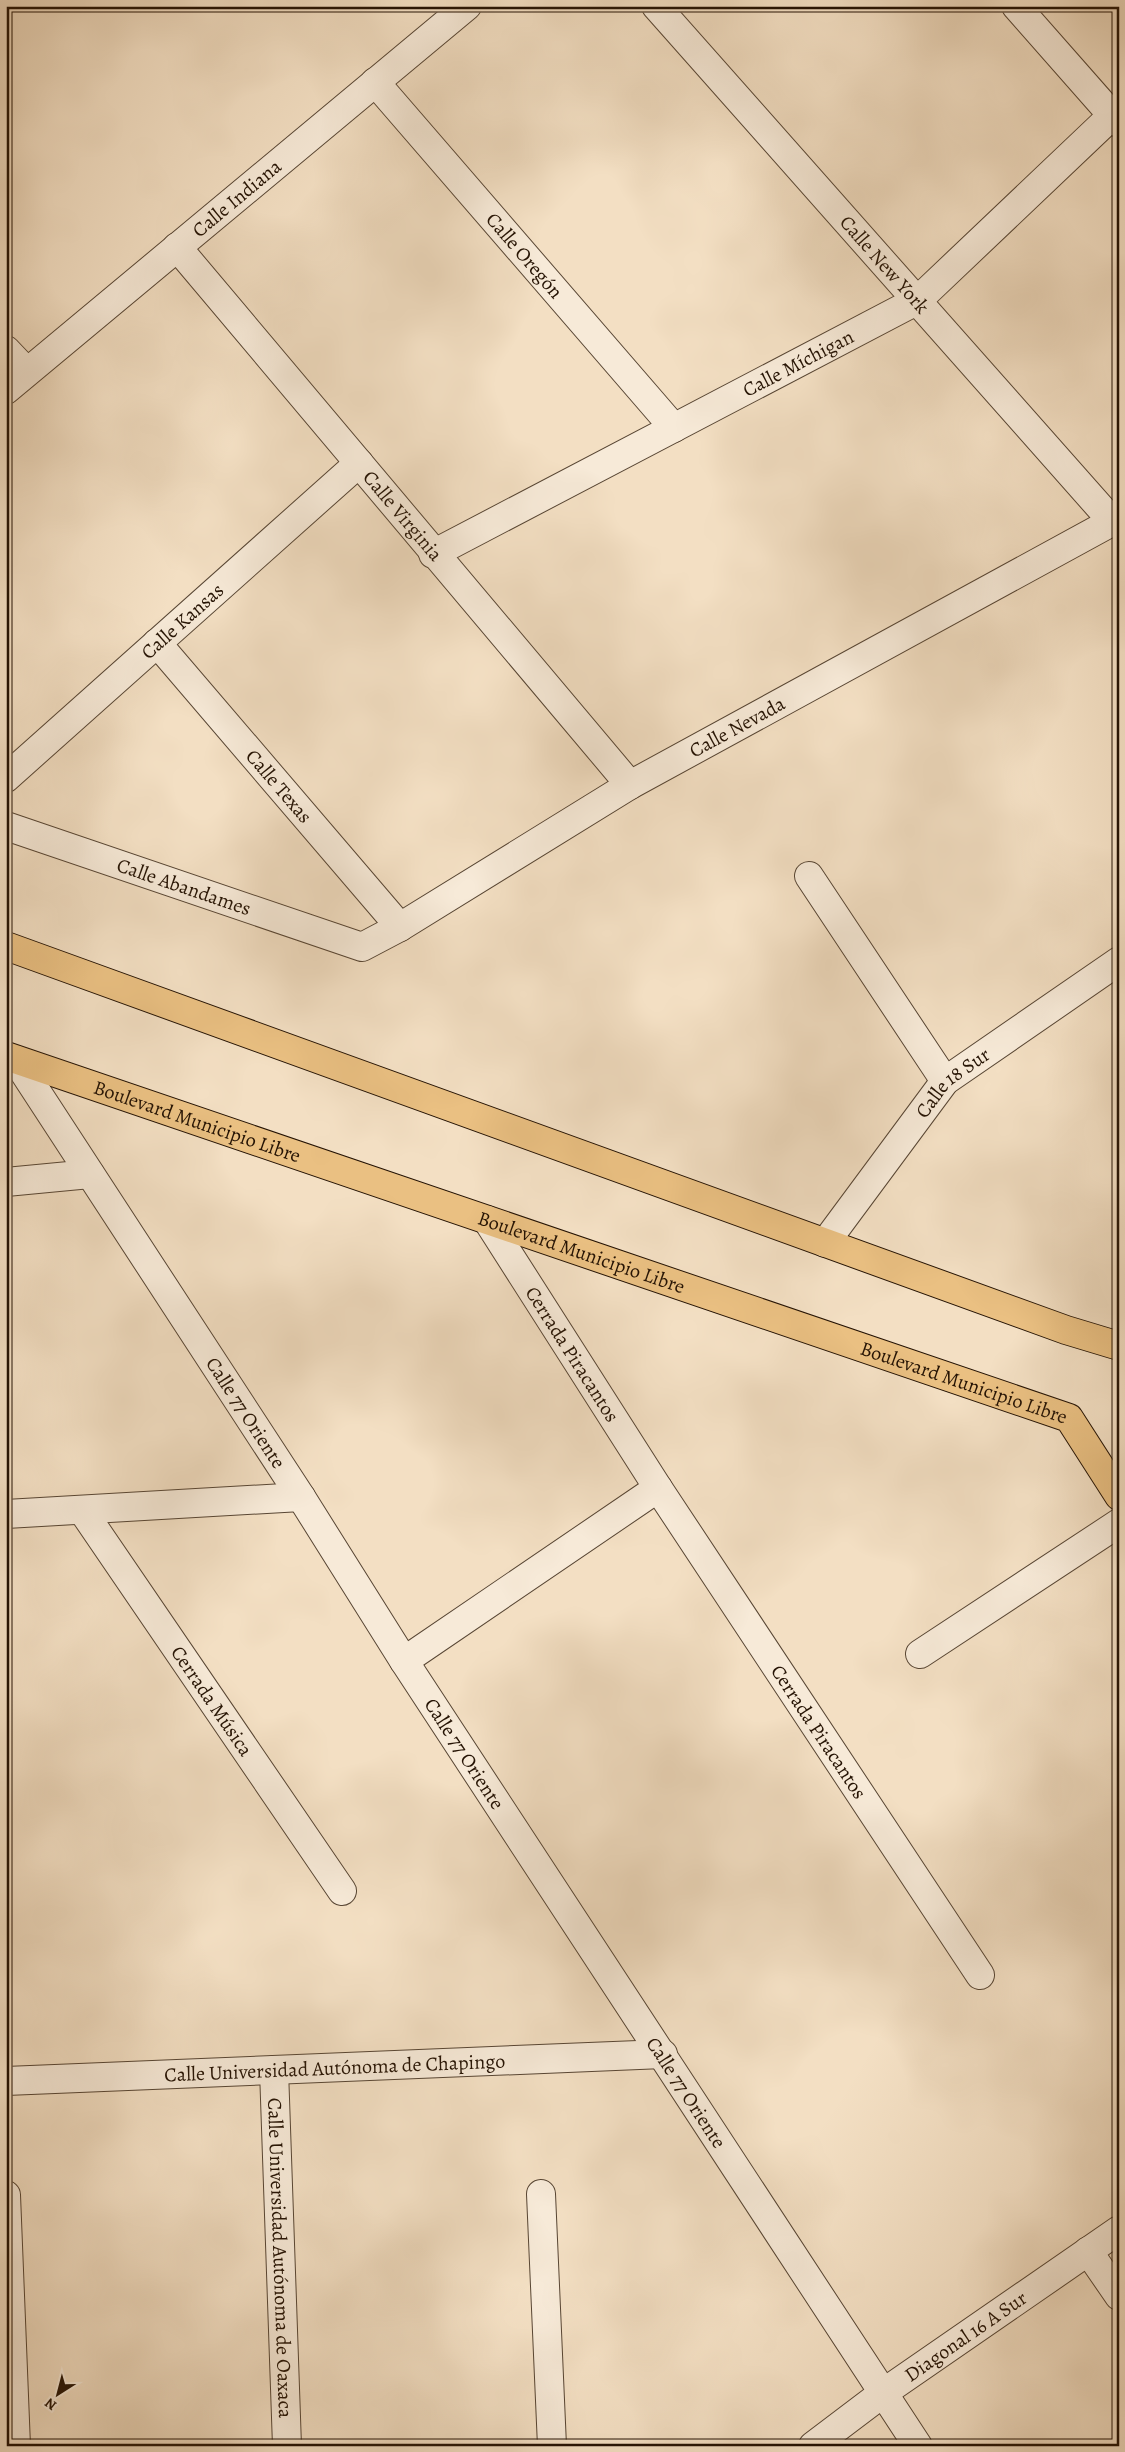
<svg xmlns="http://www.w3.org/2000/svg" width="1125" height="2452" font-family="Alegreya,serif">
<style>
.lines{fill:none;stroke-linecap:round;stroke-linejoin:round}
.minor-casing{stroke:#584634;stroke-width:30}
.major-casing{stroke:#251304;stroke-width:30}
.minor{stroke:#f7ead8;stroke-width:28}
.major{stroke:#eac082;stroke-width:28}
.labels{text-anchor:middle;stroke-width:4.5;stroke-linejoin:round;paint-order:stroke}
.street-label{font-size:20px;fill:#251304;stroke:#f7ead8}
</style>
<rect width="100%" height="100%" fill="#f3dfc3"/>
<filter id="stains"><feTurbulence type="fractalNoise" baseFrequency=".004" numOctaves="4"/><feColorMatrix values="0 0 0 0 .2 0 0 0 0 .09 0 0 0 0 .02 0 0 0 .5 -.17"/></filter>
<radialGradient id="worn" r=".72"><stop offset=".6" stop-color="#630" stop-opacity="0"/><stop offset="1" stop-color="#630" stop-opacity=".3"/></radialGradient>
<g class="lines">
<defs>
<g id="minor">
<path id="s1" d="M 656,6 L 1113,522"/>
<path d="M 1016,6 L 1119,123"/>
<path id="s2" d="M 375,82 L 674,428"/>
<path id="s3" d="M 177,247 L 630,785"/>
<path d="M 6,350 L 26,371"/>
<path id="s4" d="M 6,390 L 467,6"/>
<path id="s5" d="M 433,554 L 918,300 L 1119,109"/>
<path id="s6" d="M 157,643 L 400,927"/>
<path id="s7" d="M 6,778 L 359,463"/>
<path id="s8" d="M 6,826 L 362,947 L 400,927 L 630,785 L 1119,518"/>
<path d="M 809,876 L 945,1081"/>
<path id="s9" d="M 16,1060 L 301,1497 L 404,1661 L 918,2446"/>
<path d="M 6,1182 L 90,1174"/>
<path id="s10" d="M 487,1220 L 658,1488 L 980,1975"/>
<path id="s11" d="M 825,1243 L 945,1081 L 1119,961"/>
<path id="s12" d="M 82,1510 L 342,1891"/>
<path d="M 6,1514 L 301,1497"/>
<path d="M 920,1654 L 1119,1523"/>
<path d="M 404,1661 L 658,1488"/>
<path id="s13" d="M 274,2070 L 287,2446"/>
<path id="s14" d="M 6,2081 L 663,2054"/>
<path d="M 541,2194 L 552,2446"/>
<path d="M 6,2195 L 16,2446"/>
<path d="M 1088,2251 L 1119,2296"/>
<path id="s15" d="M 813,2446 L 883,2393 L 1119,2230"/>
</g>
<g id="major">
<path d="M 6,946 L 1066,1330 L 1119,1346"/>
<path id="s16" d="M 6,1056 L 1069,1418 L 1119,1496"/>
</g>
</defs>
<use href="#minor" class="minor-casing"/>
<use href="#major" class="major-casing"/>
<use href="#minor" class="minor"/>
<use href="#major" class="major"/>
</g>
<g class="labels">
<g class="street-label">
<text dy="7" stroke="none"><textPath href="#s4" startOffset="300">Calle Indiana</textPath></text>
<text dy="7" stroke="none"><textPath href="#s2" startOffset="229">Calle Oregón</textPath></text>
<text dy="7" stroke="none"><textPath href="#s1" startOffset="345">Calle New York</textPath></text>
<text dy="7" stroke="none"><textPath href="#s5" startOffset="412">Calle Míchigan</textPath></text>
<text dy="7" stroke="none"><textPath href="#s3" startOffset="351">Calle Virginia</textPath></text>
<text dy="7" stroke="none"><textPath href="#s7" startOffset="236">Calle Kansas</textPath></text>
<text dy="7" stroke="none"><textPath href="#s8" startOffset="811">Calle Nevada</textPath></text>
<text dy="7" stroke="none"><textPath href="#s6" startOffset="188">Calle Texas</textPath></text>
<text dy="7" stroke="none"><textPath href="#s8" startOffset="188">Calle Abandames</textPath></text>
<text dy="7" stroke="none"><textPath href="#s11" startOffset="206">Calle 18 Sur</textPath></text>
<text dy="7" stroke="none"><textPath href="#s16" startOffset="202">Boulevard Municipio Libre</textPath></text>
<text dy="7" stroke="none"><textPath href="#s16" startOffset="608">Boulevard Municipio Libre</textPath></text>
<text dy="7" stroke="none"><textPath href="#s10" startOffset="159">Cerrada Piracantos</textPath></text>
<text dy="7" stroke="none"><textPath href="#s16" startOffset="1012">Boulevard Municipio Libre</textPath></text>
<text dy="7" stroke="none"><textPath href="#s9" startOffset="421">Calle 77 Oriente</textPath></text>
<text dy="7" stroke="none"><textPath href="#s12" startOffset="231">Cerrada Música</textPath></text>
<text dy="7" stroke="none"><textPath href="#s10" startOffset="610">Cerrada Piracantos</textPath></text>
<text dy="7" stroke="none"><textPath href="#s9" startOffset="826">Calle 77 Oriente</textPath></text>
<text dy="7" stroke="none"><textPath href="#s14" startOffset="329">Calle Universidad Autónoma de Chapingo</textPath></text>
<text dy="7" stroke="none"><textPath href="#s9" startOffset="1231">Calle 77 Oriente</textPath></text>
<text dy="7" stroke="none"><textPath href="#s13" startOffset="188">Calle Universidad Autónoma de Oaxaca</textPath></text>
<text dy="7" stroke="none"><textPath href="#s15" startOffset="188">Diagonal 16 A Sur</textPath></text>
</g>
</g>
<rect width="1125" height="2452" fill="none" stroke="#f3dfc3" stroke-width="25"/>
<rect x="8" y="8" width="1110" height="2437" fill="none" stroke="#251304" stroke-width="2.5"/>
<rect x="12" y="12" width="1100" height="2427" fill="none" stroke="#251304"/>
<g transform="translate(58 2394) rotate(216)" stroke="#f7ead8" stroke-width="4" paint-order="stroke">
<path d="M0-4L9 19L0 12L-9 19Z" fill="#251304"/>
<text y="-8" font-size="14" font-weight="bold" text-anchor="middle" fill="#251304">N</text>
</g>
<rect width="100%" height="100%" filter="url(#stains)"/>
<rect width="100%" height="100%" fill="url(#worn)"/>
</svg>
